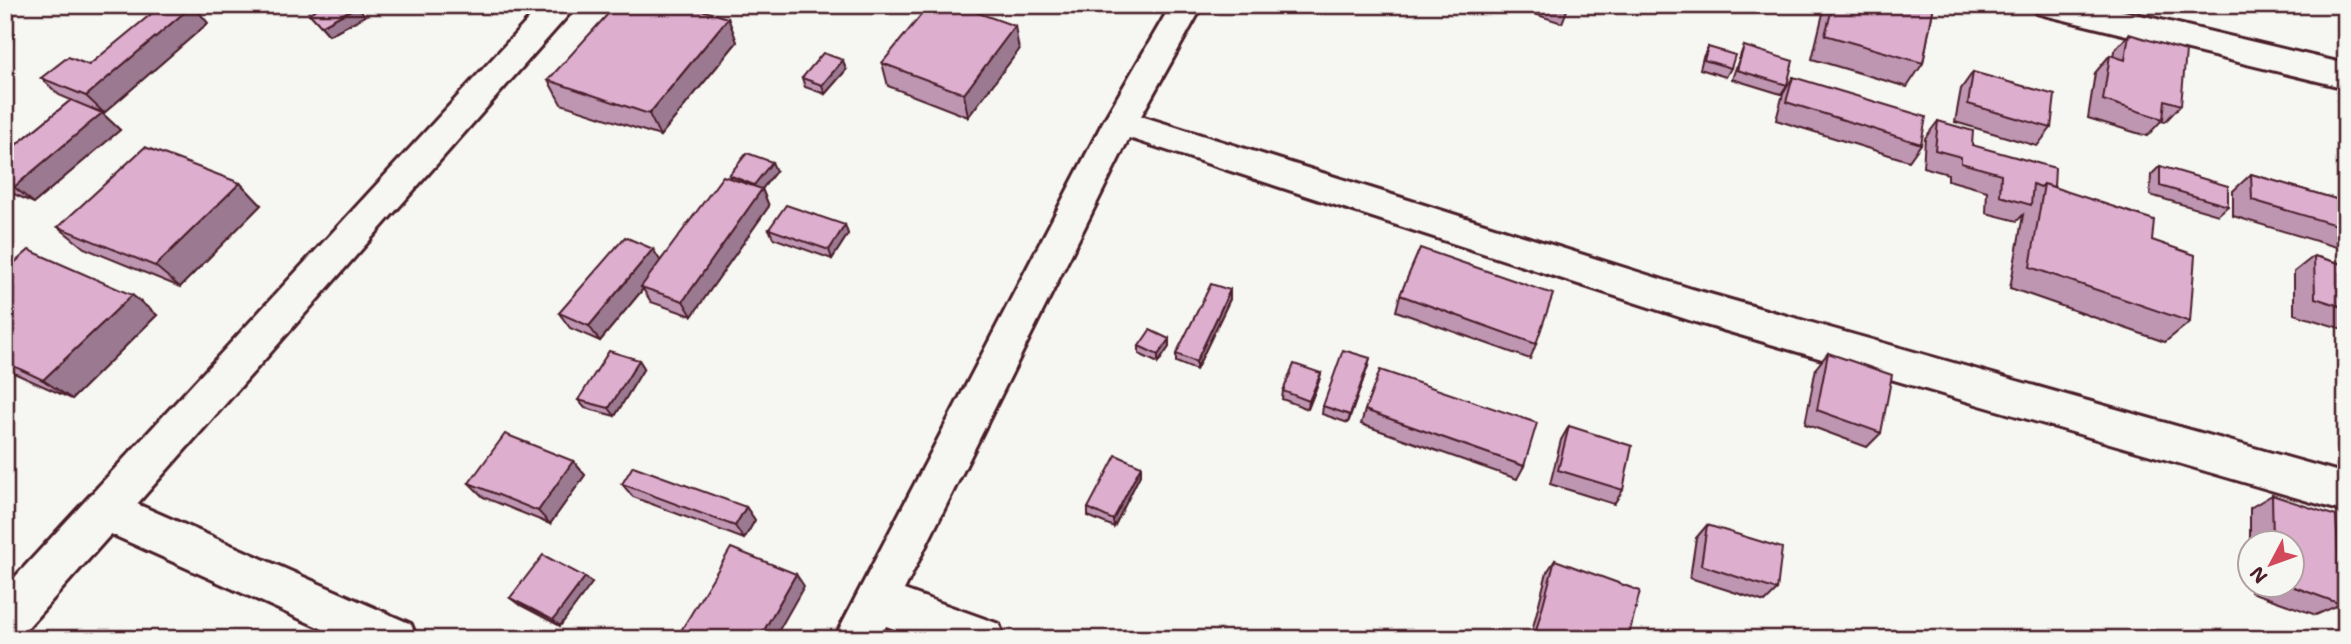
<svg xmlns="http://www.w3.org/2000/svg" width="2351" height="644" font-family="'Shantell Sans',sans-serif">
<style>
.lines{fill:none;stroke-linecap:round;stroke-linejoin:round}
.street-casing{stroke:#4a1f2b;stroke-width:6}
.street{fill:#f6f6f2;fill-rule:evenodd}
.wall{fill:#bf96b2;stroke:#4a1f2b;stroke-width:2}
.shaded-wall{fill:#9b7a91;stroke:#4a1f2b;stroke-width:2}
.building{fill:#deaecf;stroke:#4a1f2b;stroke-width:2}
</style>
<rect width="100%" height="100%" fill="#f6f6f2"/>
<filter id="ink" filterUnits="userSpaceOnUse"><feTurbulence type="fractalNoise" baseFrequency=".0143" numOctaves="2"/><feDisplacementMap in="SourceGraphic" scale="14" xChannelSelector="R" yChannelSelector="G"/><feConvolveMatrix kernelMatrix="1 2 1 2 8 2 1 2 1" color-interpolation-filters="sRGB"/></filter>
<g filter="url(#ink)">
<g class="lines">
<defs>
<path id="street" d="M 542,5 L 577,5 L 137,504 L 411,624 L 417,639 L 345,639 L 111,534 L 21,635 L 5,639 L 5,588 Z
M 1171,5 L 1203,5 L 1141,116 L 1692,289 L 2346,474 L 2346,512 L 1692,321 L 1129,138 L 904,590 L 999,624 L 1005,639 L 922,639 L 886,626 L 880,639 L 834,639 L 1103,122 Z
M 2032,5 L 2098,5 L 2346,64 L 2346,88 L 2048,16 L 2037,13 Z"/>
</defs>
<use href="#street" class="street-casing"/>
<use href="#street" class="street"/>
</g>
<path class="wall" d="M 1507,5 L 1569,5 L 1562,23 Z
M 1825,5 L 1934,5 L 1923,63 L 1907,87 L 1812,59 Z
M 309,13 L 365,16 L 329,35 Z
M 728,18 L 737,42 L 660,136 L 561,104 L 548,80 Z
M 208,23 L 104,113 L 91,108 L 102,113 L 120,130 L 34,203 L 5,190 L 5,154 L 71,100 L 59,95 L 41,78 L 89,65 Z
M 2129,34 L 2181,105 L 2165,122 L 2161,121 L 2147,136 L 2088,118 L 2095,73 L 2110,55 L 2113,56 L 2114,51 Z
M 1744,46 L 1787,85 L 1781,94 L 1732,79 L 1740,56 Z
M 1708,47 L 1731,68 L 1726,77 L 1700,69 L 1703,57 Z
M 1019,50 L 968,117 L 888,86 L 882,63 Z
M 846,70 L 825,94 L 805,87 L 802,78 Z
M 1973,72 L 2051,128 L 2037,146 L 1955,122 L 1961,89 Z
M 1793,77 L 1921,144 L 1909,161 L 1776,120 L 1783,94 Z
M 1938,121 L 1972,145 L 2054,187 L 2152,240 L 2190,322 L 2165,342 L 2010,288 L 2023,215 L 2017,221 L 1986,213 L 1987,191 L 1948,180 L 1948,174 L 1923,167 L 1925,138 Z
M 2160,166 L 2228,206 L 2218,215 L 2150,195 L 2151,175 Z
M 776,171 L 762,189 L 769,206 L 692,316 L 651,302 L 643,289 L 600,341 L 570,328 L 559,313 L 660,261 L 731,179 L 729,175 Z
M 2251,174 L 2346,202 L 2346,250 L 2233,216 L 2233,191 Z
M 240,183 L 261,205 L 180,287 L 84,248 L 58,227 Z
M 845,225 L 848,234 L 832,259 L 773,238 L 769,229 Z
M 2314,256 L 2346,265 L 2346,330 L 2294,314 L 2294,272 Z
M 5,271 L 132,295 L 157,315 L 72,399 L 5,369 Z
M 1230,290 L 1230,299 L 1196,370 L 1176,362 L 1176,354 Z
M 1400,295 L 1536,344 L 1530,359 L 1396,311 Z
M 1169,339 L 1169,347 L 1158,363 L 1139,354 L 1139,346 Z
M 1828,353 L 1881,433 L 1867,447 L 1805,424 L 1816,368 Z
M 639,360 L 644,368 L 615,416 L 585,408 L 578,400 Z
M 1368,366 L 1348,423 L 1322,414 L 1323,406 Z
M 1321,373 L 1319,381 L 1308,409 L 1282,399 L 1283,391 Z
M 1365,410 L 1524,466 L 1517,479 L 1361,424 Z
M 1569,426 L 1623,490 L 1614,504 L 1550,484 L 1561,440 Z
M 573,461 L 585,475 L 550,524 L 483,497 L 469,483 Z
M 1141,466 L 1141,473 L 1114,527 L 1088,516 L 1088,508 Z
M 622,484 L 746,507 L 755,520 L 744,539 L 633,497 Z
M 2272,495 L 2341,604 L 2316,615 L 2251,592 L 2251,584 L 2292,584 L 2292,542 L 2250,542 L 2250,508 Z
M 1707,525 L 1777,590 L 1765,602 L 1690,578 L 1696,538 Z
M 1555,560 L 1628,639 L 1530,639 L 1547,572 Z
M 585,577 L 592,583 L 560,626 L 518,604 L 510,598 Z"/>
<path class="shaded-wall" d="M 193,5 L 208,23 L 104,113 L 86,96 Z
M 358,6 L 365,16 L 329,35 L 321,26 Z
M 728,18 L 737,42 L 660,136 L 649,114 Z
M 1015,26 L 1019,50 L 968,117 L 964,94 Z
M 843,60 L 846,70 L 825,94 L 822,85 Z
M 102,113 L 120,130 L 34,203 L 14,187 Z
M 772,162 L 776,171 L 758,194 L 754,185 Z
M 240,183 L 261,205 L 180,287 L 155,266 Z
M 762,189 L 769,206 L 692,316 L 683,301 Z
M 845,225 L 848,234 L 832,259 L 829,250 Z
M 653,249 L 663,265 L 641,287 L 643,289 L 600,341 L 589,326 Z
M 1230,290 L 1230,299 L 1196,370 L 1196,362 Z
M 132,295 L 157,315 L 72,399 L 43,380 Z
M 1169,339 L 1169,347 L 1158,363 L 1158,355 Z
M 1370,358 L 1368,366 L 1348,423 L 1350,415 Z
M 639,360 L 644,368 L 615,416 L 609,408 Z
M 1321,373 L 1319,381 L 1308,409 L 1309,401 Z
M 573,461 L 585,475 L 550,524 L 538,511 Z
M 1141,466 L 1141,473 L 1114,527 L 1113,520 Z
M 746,507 L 755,520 L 744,539 L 735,526 Z
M 796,574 L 804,586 L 774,639 L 759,639 Z
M 585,577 L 592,583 L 560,626 L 553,620 Z"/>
<path class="building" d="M 162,5 L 193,5 L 86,96 L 41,78 L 68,57 L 89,65 Z
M 324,5 L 357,5 L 358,6 L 321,26 L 309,13 Z
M 616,5 L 685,5 L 728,18 L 649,114 L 548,80 Z
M 929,5 L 956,5 L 1015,26 L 964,94 L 882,63 Z
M 1833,5 L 1934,5 L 1923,63 L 1825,35 Z
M 2129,34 L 2186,51 L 2181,105 L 2165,100 L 2163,119 L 2103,100 L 2110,55 L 2125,60 Z
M 1744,46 L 1793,61 L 1787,85 L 1737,70 Z
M 1708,47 L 1735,55 L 1731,68 L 1704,60 Z
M 823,53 L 843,60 L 822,85 L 802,78 Z
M 1973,72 L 2055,95 L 2051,128 L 1968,104 Z
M 1793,77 L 1926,117 L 1921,144 L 1786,102 Z
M 71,100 L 102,113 L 14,187 L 5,183 L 5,154 Z
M 1938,121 L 1973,131 L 1972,145 L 2055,168 L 2054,187 L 2044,184 L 2041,187 L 2033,184 L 2031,205 L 2000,196 L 2001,174 L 1961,163 L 1961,157 L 1935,150 Z
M 145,147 L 240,183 L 155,266 L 58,227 Z
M 747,153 L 772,162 L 754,185 L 729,175 Z
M 2160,166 L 2228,186 L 2228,206 L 2160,186 Z
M 2251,174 L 2346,202 L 2346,228 L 2252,200 Z
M 723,176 L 762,189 L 683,301 L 641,287 Z
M 2044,184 L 2154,220 L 2152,240 L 2195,255 L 2190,322 L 2030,267 Z
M 786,205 L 845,225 L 829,250 L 769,229 Z
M 625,237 L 653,249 L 589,326 L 559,313 Z
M 1420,248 L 1553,294 L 1536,344 L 1400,295 Z
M 29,250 L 132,295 L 43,380 L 5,362 L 5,271 Z
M 2314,256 L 2346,265 L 2346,308 L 2315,298 Z
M 1211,284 L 1230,290 L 1196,362 L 1176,354 Z
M 1150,330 L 1169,339 L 1158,355 L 1139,346 Z
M 1343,350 L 1370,358 L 1350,415 L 1323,406 Z
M 609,351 L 639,360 L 609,408 L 578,400 Z
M 1828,353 L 1892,375 L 1881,433 L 1817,410 Z
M 1294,364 L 1321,373 L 1309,401 L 1283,391 Z
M 1380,370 L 1537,423 L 1524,466 L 1365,410 Z
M 1569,426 L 1632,446 L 1623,490 L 1558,470 Z
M 505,434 L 573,461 L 538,511 L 469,483 Z
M 1116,455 L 1141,466 L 1113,520 L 1088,508 Z
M 633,466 L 746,507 L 735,526 L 622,484 Z
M 2272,495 L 2336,516 L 2341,604 L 2286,584 L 2292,584 L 2292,542 L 2273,542 Z
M 1707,525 L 1782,548 L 1777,590 L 1701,565 Z
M 731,548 L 796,574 L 759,639 L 676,639 Z
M 543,555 L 585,577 L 553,620 L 510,598 Z
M 1555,560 L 1640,591 L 1628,639 L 1557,639 L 1536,631 Z"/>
</g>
<rect width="2351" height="644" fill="none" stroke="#f6f6f2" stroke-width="28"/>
<rect x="14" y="14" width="2323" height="616" fill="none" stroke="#4a1f2b" stroke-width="2.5" filter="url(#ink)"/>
<g transform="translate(2271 564) rotate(229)"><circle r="33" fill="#f6f6f2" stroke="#b1a0a2" stroke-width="2"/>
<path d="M0-5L12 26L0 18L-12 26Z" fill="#d1495b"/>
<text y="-10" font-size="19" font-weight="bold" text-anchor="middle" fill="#4a1f2b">N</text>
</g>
</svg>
